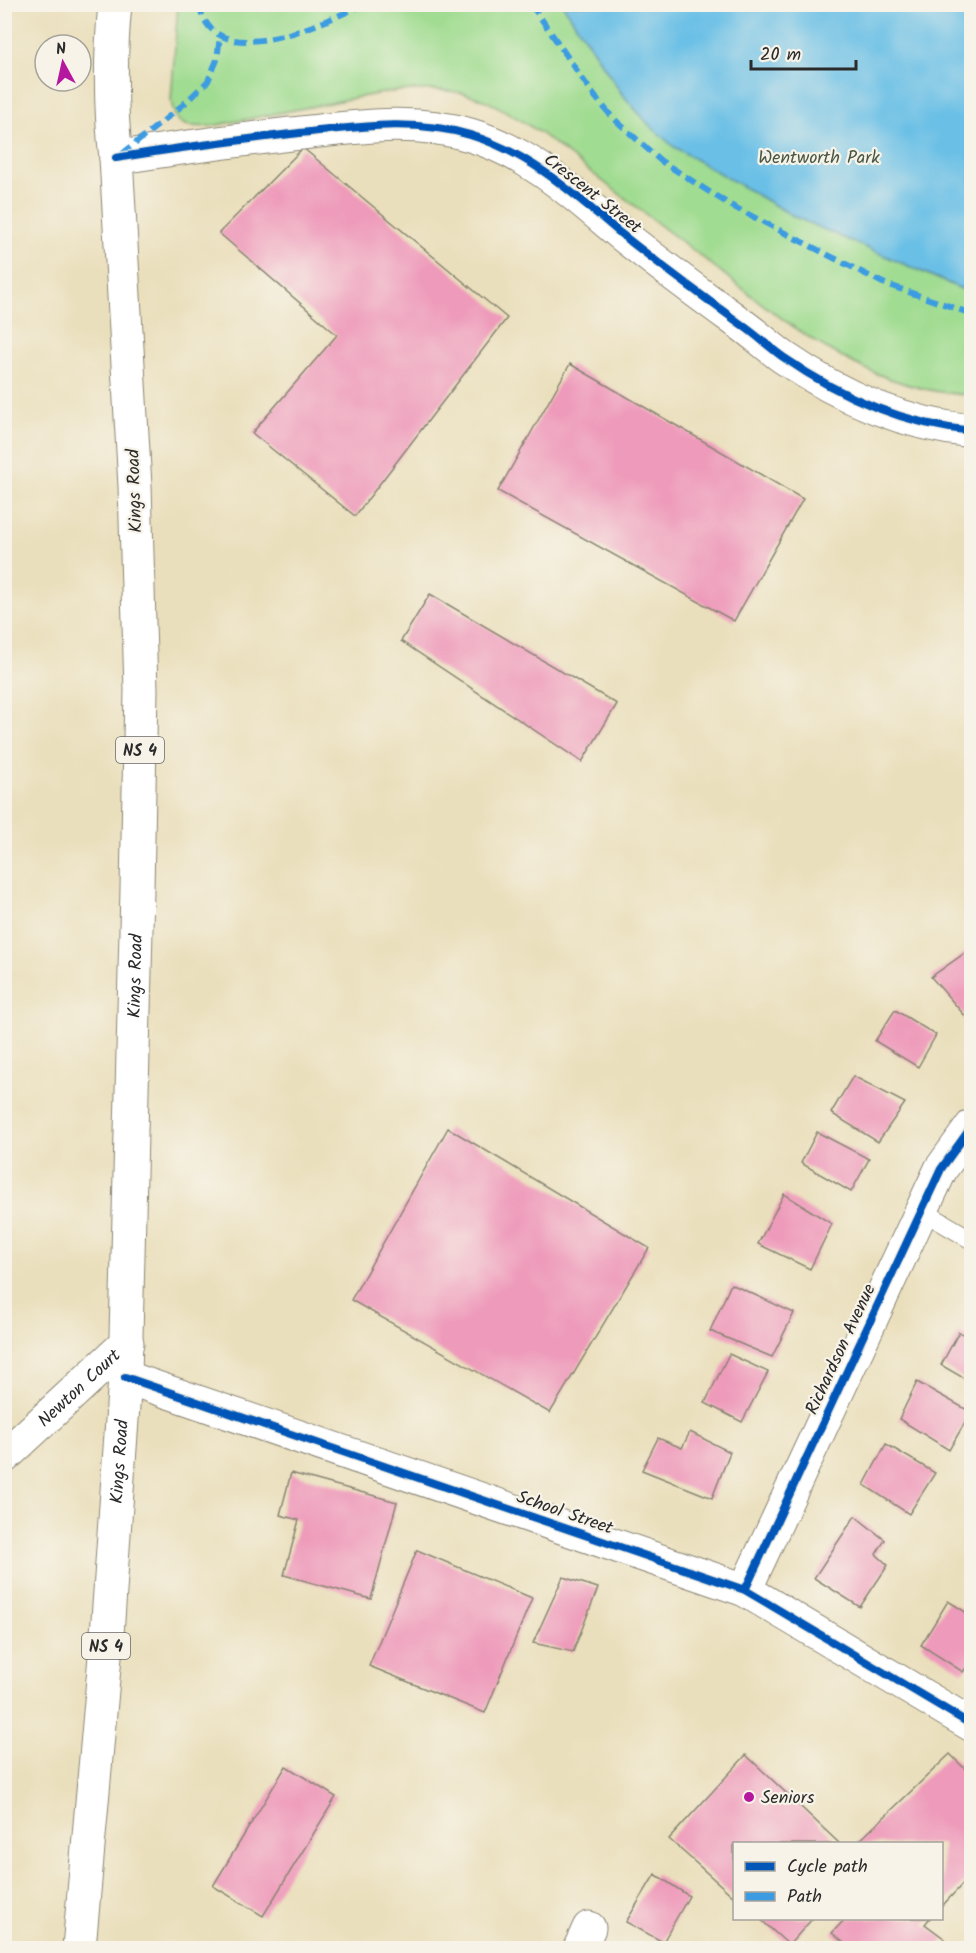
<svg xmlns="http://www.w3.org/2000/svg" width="976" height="1953" font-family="Kalam,sans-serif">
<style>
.green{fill:#a0dc91;stroke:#66845e;stroke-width:1.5}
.water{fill:#69bfe6;stroke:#4a7588;stroke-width:1.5}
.building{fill:#ee9aba}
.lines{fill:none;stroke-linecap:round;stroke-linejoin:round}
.lane-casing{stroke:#8a8574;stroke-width:20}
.street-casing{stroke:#8a8574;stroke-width:35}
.primary-casing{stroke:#8a8574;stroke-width:35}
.lane{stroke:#fff;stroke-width:18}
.street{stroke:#fff;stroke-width:33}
.primary{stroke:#fff;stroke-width:33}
.quiet{stroke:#3d9ce1;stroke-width:6;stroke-dasharray:12 6;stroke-linecap:butt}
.cycleway-casing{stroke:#f7f3e8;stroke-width:11}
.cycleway{stroke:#0057b8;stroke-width:8}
.poi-dot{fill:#b5179e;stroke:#f7f3e8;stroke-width:2}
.labels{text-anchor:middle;stroke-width:4.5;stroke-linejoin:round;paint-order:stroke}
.shield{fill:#f7f3e8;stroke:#686764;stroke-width:1.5}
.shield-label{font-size:16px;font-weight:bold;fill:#2b2b2b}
.park-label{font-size:18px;fill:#485744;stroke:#f7f3e8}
.street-label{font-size:18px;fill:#2b2b2b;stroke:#f7f3e8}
.poi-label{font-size:18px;fill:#2b2b2b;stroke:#f7f3e8;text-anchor:start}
</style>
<rect width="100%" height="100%" fill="#f7f3e8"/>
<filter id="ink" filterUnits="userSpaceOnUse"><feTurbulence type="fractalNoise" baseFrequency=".0167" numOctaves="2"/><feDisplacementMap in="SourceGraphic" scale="12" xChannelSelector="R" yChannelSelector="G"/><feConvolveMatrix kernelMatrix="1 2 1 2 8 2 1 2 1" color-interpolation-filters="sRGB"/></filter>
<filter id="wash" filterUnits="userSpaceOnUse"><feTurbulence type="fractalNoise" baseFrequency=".008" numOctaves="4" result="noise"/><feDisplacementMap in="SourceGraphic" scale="24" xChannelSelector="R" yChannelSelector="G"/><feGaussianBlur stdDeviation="1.35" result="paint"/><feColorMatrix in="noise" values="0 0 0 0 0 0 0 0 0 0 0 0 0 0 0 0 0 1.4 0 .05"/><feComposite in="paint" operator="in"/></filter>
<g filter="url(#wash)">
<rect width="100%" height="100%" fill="#eadfbc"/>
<path class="green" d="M 178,5 L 971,5 L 971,395 C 861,391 781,318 698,254 C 645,214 592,173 539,132 C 515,117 490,99 462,93 C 416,84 370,95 325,104 C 287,111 250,119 212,126 C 187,127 175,129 171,100 Z"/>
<path class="water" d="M 563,5 L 971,5 L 971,293 L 795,217 L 674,147 L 649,125 L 622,94 Z"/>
<g id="blocks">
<path class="building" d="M 303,148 L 507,318 L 355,516 L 252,433 L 337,335 L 219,233 Z
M 570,364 L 803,499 L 734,621 L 498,491 Z
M 430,594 L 617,704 L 582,762 L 401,641 Z
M 972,948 L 972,1016 L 967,1018 L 931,977 Z
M 895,1010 L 936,1035 L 918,1067 L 875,1041 Z
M 853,1076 L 905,1103 L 878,1142 L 831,1113 Z
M 448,1128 L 649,1248 L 550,1413 L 351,1300 Z
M 817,1132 L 869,1159 L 851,1192 L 801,1163 Z
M 784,1194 L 832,1224 L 810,1269 L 758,1244 Z
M 731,1284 L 794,1313 L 772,1357 L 710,1331 Z
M 959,1332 L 972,1339 L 972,1383 L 941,1365 Z
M 729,1354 L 768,1372 L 742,1422 L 705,1403 Z
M 917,1382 L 971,1412 L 949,1450 L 899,1419 Z
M 690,1432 L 730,1452 L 712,1498 L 642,1470 L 658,1438 L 682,1448 Z
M 886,1444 L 935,1473 L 909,1514 L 864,1485 Z
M 291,1473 L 397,1502 L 371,1599 L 284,1575 L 299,1520 L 280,1515 Z
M 855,1516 L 885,1540 L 876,1554 L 888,1565 L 860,1607 L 814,1578 Z
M 417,1550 L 532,1598 L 485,1713 L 369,1666 Z
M 563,1577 L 598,1588 L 573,1652 L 533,1643 Z
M 948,1601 L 972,1616 L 972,1660 L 963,1672 L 921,1645 Z
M 950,1754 L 972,1776 L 972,1874 L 942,1906 L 942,1844 L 856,1844 Z
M 746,1755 L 840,1844 L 734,1844 L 734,1897 L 669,1839 Z
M 286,1766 L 336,1797 L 263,1916 L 213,1886 Z
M 655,1874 L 689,1896 L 663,1942 L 626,1922 Z
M 759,1918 L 813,1918 L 789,1945 Z
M 846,1918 L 930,1918 L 925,1924 L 945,1939 L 934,1948 L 850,1948 L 832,1933 Z"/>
</g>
</g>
<g filter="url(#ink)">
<use href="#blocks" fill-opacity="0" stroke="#8a8574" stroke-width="1.5"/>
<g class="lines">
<defs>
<path id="lane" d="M 921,1210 L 972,1240"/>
<g id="street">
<path d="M 116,158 C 174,148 232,141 291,134 C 350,128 412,117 470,135 C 530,153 574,194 620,233 C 659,264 698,293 738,322 C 754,333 768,346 783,357 C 839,396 903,424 972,431"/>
<path d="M 125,1377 L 745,1590 L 972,1725"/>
<path id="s1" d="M 4,1457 L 127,1343"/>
<path d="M 745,1590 L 941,1169 L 972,1126"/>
<path d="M 580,1948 L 589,1928"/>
</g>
<g id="primary">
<path id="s2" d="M 79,1948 L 107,1634 L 125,1377 L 137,889 L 141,690 L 135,486 L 116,158 C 110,107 110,56 115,4"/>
</g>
</defs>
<use href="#lane" class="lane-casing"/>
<use href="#street" class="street-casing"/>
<use href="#primary" class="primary-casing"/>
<use href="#lane" class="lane"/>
<use href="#street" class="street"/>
<use href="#primary" class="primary"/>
<path class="quiet" d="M 199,4 C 213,78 325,21 365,4
M 530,4 L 538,14 L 593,94 L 612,117 L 661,161 L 730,205 L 883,283 L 972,314
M 121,155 L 184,104 L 208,81 L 217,60 L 220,36"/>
<defs>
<path id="cycleway" d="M 116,158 C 174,148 232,141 291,134 C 350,128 412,117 470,135 C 530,153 574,194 620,233 C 659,264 698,293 738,322 C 754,333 768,346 783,357 C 839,396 903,424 972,431
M 125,1377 L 745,1590 L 972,1725
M 745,1590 L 941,1169 L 972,1126"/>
</defs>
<use href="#cycleway" class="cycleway-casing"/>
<use href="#cycleway" class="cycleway"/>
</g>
</g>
<circle class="poi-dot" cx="749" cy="1797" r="6"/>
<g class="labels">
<g class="shield">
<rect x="116" y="737" width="48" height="26" rx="4.5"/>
<rect x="82" y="1633" width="48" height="26" rx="4.5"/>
</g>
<g class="shield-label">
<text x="140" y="756">NS 4</text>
<text x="106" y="1652">NS 4</text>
</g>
<g class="park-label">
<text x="819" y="163">Wentworth Park</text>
</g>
<g class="street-label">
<text transform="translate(593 193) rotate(38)" y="6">Crescent Street</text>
<text transform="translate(134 491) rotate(-92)" y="6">Kings Road</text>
<text dy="6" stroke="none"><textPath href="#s2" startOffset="974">Kings Road</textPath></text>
<text transform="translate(840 1349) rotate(-65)" y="6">Richardson Avenue</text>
<text dy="6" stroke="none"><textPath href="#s1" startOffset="102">Newton Court</textPath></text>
<text dy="6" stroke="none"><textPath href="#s2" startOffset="488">Kings Road</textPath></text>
<text transform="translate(565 1512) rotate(19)" y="6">School Street</text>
</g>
<g class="poi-label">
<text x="761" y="1803">Seniors</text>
</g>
</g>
<rect width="976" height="1953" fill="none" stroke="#f7f3e8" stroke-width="24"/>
<rect x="733" y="1842" width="210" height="78" fill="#f7f3e8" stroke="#a5a39c" stroke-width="1.5"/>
<rect x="745" y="1862" width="30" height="9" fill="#0057b8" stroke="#a5a39c" stroke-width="1.5"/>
<text x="787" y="1872" font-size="18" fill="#2b2b2b">Cycle path</text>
<rect x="745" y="1892" width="30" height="9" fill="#3d9ce1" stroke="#a5a39c" stroke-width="1.5"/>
<text x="787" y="1902" font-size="18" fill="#2b2b2b">Path</text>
<g transform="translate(63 63) rotate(352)"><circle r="28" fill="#f7f3e8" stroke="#a5a39c" stroke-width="1.5"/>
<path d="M0-4.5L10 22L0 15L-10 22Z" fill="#b5179e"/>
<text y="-9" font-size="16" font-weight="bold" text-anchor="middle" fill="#2b2b2b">N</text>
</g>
<path d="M751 60v9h105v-9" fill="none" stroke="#2b2b2b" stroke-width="3"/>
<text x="760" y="60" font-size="18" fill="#2b2b2b" stroke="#f7f3e8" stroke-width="4.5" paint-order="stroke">20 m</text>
</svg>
